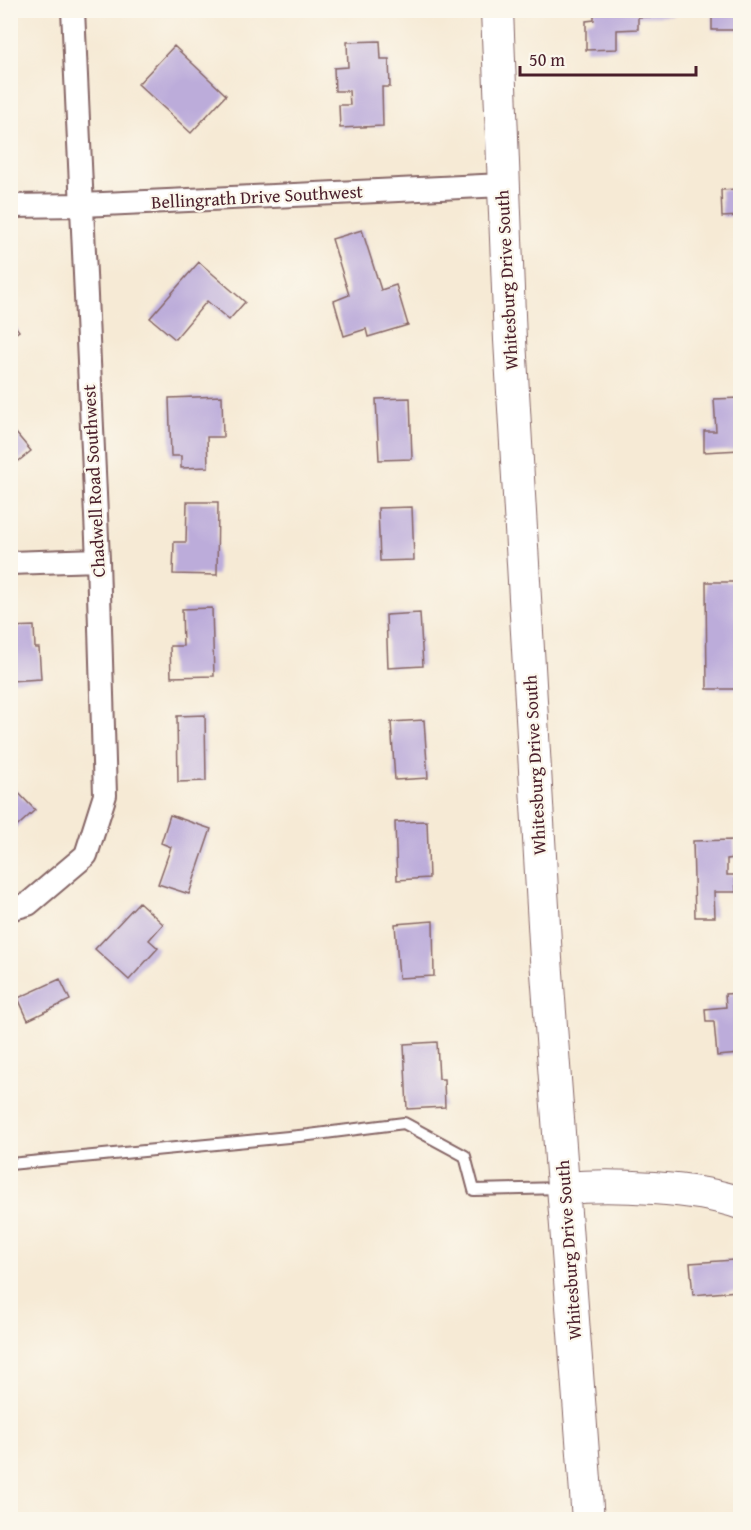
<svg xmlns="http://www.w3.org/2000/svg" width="751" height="1530" font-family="'Gentium Book Plus',serif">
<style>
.building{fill:#bcacda}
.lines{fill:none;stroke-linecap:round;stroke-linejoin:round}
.lane-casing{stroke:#866666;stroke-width:14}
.street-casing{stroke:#866666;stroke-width:26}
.secondary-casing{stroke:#866666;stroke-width:34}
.lane{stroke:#fff;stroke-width:10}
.street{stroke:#fff;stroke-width:22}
.secondary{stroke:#fff;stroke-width:32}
.labels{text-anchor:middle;stroke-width:4.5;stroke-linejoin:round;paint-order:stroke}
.street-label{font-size:18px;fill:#4a1f2b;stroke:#fbf7ec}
</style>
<rect width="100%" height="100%" fill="#fbf7ec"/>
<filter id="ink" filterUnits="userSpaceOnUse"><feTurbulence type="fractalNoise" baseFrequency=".0167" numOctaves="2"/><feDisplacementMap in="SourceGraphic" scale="12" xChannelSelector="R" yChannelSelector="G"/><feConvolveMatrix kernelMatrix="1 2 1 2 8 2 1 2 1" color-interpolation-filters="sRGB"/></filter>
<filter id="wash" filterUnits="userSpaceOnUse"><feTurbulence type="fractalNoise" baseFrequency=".008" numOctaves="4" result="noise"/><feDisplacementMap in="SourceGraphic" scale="24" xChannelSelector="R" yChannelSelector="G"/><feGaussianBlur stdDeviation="1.35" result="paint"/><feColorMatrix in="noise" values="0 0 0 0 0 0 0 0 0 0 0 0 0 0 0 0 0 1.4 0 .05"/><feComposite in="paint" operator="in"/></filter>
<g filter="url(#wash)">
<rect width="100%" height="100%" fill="#f6ead5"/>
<g id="blocks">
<path class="building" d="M 156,10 L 187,10 L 187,14 L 156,15 Z
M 594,10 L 674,10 L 674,16 L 638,17 L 638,29 L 617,30 L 617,49 L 586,50 L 586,21 L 594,20 Z
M 712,10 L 740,10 L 740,30 L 712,30 Z
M 380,41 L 381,59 L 389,59 L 390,87 L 382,87 L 383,126 L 340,128 L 339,105 L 350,105 L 349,91 L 335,91 L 334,68 L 348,67 L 347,42 Z
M 174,46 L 226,95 L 191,133 L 138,84 Z
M 737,142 L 740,142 L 740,216 L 722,217 L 721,190 L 738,189 Z
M 362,230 L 381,290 L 396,285 L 408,325 L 368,337 L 366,329 L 344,336 L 334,301 L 349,295 L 332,239 Z
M 199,262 L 245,302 L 229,320 L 207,301 L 175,339 L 150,318 Z
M 10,319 L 19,331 L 10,337 Z
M 222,396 L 223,437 L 207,437 L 208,467 L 181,468 L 181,456 L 171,456 L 169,398 Z
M 410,398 L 412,459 L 379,460 L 376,399 Z
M 740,398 L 740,450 L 704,452 L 704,431 L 716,431 L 714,399 Z
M 10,426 L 31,451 L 10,468 Z
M 187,502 L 218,502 L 217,575 L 173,574 L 174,542 L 186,542 Z
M 412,507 L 414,560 L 380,561 L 378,508 Z
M 706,582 L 735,582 L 736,616 L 740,616 L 740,689 L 707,689 Z
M 212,608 L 214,676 L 171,677 L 170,646 L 183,646 L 182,609 Z
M 420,613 L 423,666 L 388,668 L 386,615 Z
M 34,626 L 35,648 L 39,648 L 41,679 L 10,681 L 10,627 Z
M 205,715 L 206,781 L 178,782 L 177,716 Z
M 424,720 L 428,778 L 395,780 L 391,722 Z
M 10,784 L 35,810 L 10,833 Z
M 170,815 L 211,829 L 189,894 L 158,884 L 171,847 L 161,843 Z
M 427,821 L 429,878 L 397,880 L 395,822 Z
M 734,840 L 735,858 L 727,859 L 727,875 L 735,875 L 736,892 L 714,892 L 715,917 L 695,917 L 693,841 Z
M 139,902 L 163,924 L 149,940 L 158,948 L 129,980 L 95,949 Z
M 433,921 L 434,976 L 399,978 L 395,924 Z
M 60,979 L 70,1000 L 28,1020 L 18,998 Z
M 740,993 L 740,1054 L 717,1056 L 714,1022 L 706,1022 L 705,1009 L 726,1007 L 725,994 Z
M 437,1042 L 439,1079 L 444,1079 L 445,1107 L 407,1109 L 404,1044 Z
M 734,1260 L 737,1291 L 693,1295 L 690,1263 Z
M 735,1479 L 740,1479 L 740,1503 L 737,1503 Z"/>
</g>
</g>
<g filter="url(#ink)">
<use href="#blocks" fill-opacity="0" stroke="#866666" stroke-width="1.5"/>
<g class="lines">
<defs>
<path id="lane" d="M 10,1164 L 309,1135 L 404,1123 L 465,1156 L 474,1190 L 561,1188"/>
<path id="street" d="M 10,206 L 82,205 L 503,185
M 10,563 L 98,560
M 10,909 L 28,904 L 86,855 L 105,795 L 98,560 L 73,10"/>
<path id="secondary" d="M 497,10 L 510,340 L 546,959 L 588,1520
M 564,1188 C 612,1184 696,1187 740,1203"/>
</defs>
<use href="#lane" class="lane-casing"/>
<use href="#street" class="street-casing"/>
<use href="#secondary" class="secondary-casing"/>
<use href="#lane" class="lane"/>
<use href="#street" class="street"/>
<use href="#secondary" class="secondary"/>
</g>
</g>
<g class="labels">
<g class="street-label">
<text transform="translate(257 197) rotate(-3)" y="6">Bellingrath Drive Southwest</text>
<text transform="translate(507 280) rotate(-93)" y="6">Whitesburg Drive South</text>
<text transform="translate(94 481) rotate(-93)" y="6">Chadwell Road Southwest</text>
<text transform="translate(535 765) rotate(-93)" y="6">Whitesburg Drive South</text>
<text transform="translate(569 1250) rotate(-94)" y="6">Whitesburg Drive South</text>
</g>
</g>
<rect width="751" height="1530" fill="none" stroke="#fbf7ec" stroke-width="36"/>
<path d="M520 66v9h176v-9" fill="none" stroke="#4a1f2b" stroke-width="3"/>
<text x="529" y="66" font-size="18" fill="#4a1f2b" stroke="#fbf7ec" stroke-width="4.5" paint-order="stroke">50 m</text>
</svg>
